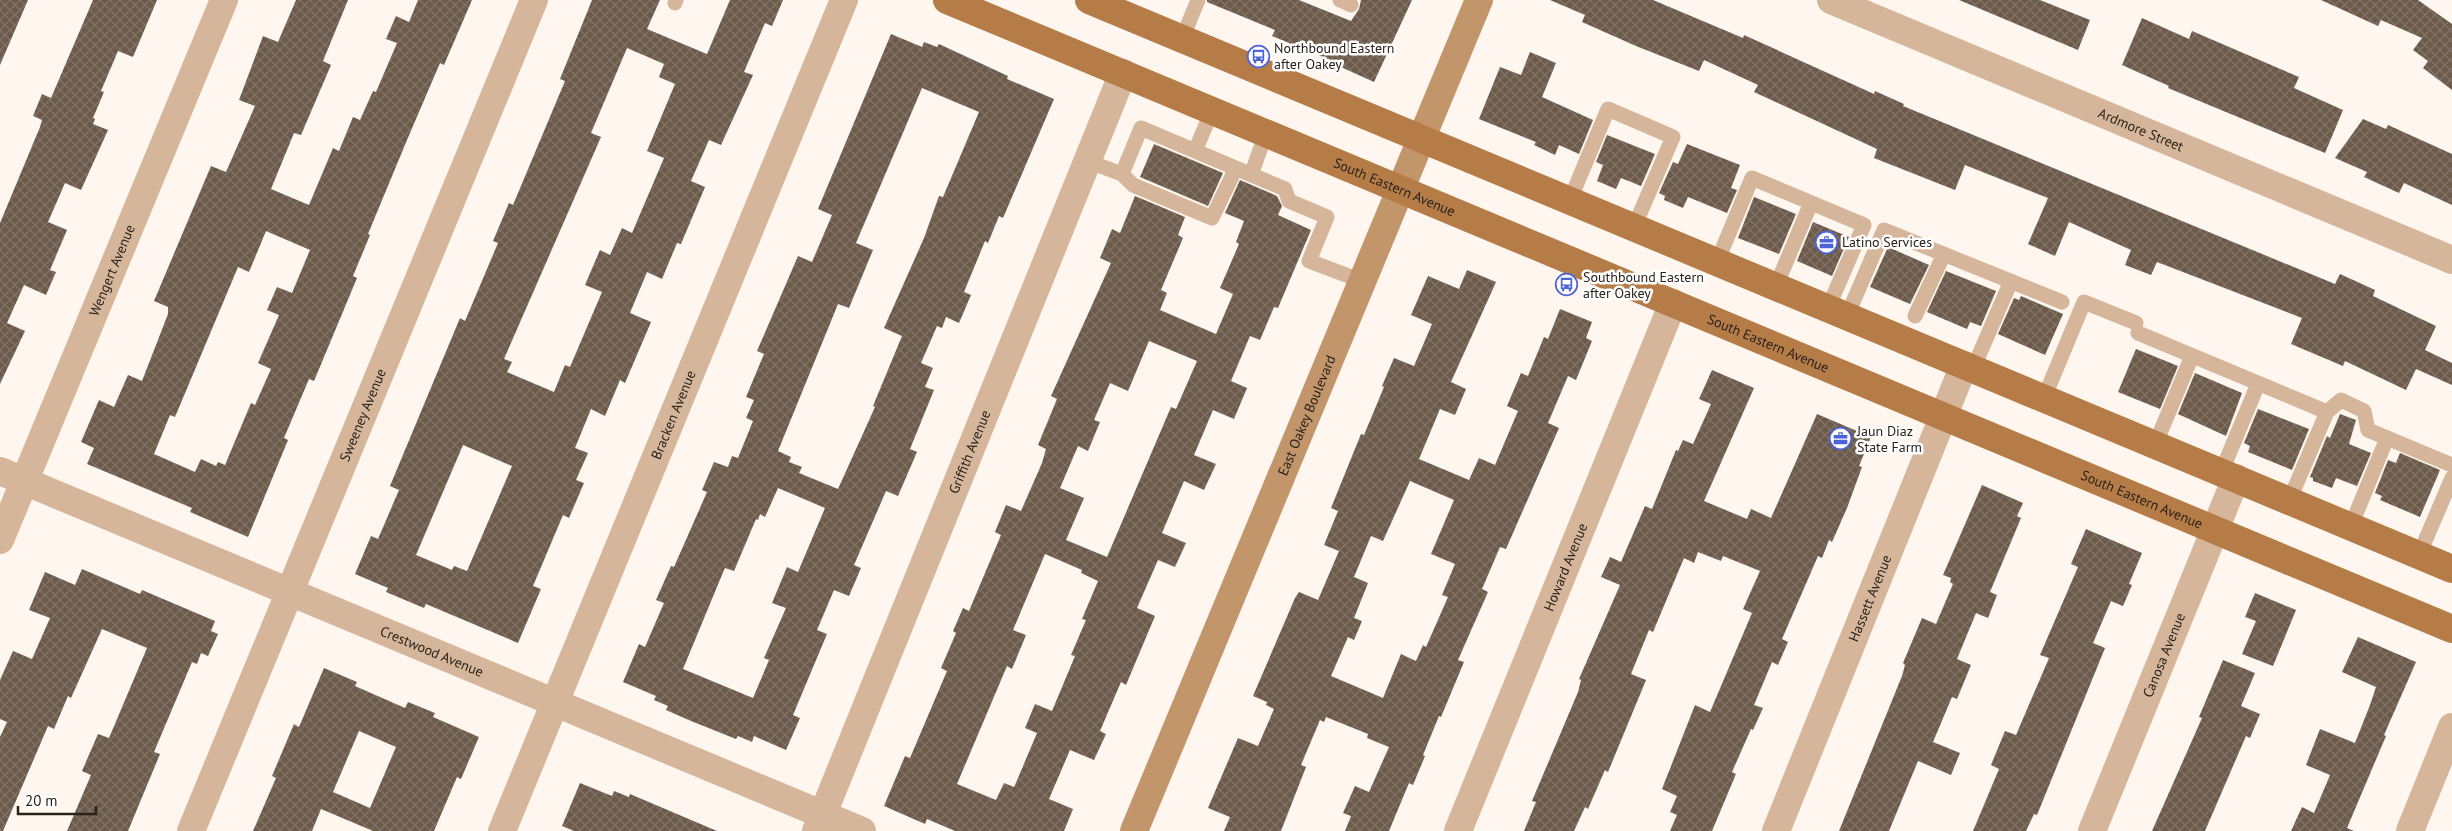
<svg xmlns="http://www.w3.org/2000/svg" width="2452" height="831" font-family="'PT Sans',sans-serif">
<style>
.building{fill:url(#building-cross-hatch);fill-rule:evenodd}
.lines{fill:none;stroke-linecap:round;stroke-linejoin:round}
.lane{stroke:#d6b69a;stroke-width:15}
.street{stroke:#d6b69a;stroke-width:28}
.secondary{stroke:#c3956b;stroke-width:28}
.primary{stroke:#b67c47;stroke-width:28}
.labels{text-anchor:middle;stroke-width:5;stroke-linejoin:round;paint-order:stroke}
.poi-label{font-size:14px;fill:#29221b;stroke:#fff;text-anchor:start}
.street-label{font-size:14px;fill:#29221b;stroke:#fff}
</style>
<defs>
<pattern id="building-cross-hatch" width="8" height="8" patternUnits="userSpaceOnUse" patternTransform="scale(1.25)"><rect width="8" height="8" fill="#6c5a4b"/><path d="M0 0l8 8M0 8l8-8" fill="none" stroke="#817367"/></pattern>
</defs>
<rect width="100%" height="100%" fill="#fef6ef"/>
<path class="building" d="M 0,0 L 28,0 L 0,65 Z
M 93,0 L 157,0 L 133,57 L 118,51 L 101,91 L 104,92 L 93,118 L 95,119 L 93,124 L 108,130 L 81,190 L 65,183 L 48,222 L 67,230 L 50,270 L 56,272 L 46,295 L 24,285 L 7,323 L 25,331 L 0,384 L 0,223 L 40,127 L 42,120 L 33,116 L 42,94 L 51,98 Z
M 296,0 L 348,0 L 323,61 L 331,65 L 301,135 L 294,133 L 271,189 L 309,205 L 333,148 L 339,151 L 353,117 L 360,120 L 373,91 L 376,92 L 397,43 L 386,39 L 396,16 L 409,22 L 418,0 L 472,0 L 444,65 L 440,63 L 407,140 L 368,234 L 370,235 L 353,276 L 357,278 L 314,381 L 309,379 L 284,438 L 288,440 L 248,537 L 190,512 L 192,508 L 87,464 L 94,448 L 81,442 L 99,400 L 114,407 L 128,375 L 142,381 L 168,314 L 168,307 L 154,301 L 211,166 L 226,172 L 255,106 L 239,100 L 263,36 L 278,42 ZM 266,231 L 310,250 L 292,293 L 277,287 L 267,310 L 279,315 L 258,363 L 271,369 L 255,405 L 251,403 L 225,465 L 218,462 L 216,466 L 201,459 L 195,472 L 154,454 L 170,415 L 175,417 L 238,267 L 249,272 Z
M 592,0 L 660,0 L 647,29 L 707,54 L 730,0 L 783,0 L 772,26 L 765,23 L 744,72 L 753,75 L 721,145 L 709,140 L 691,181 L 705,187 L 681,244 L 677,243 L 662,279 L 647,272 L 630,313 L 651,322 L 625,383 L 620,380 L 605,416 L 591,409 L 575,448 L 588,453 L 576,480 L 584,483 L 569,518 L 563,515 L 533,586 L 541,589 L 518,643 L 426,604 L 424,608 L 386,592 L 388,588 L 355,574 L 371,536 L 378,539 L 399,490 L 390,486 L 460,318 L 465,321 L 498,243 L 493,241 L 509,203 L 513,205 L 565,81 L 560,79 ZM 627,48 L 664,64 L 659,77 L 675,84 L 647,151 L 664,158 L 632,233 L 622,228 L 610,255 L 600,250 L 585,285 L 602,292 L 570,367 L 565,365 L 554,392 L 507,372 L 512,362 L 504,359 L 601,137 L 591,133 ZM 463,445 L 512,466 L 467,571 L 454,566 L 452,570 L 416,555 Z
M 1207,0 L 1299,0 L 1351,21 L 1359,9 L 1361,0 L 1412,0 L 1374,82 L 1332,63 L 1333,61 L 1272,36 L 1275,30 L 1207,2 Z
M 1550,0 L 1653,0 L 1743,38 L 1744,35 L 1874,94 L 1875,91 L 1904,104 L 1903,106 L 2335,284 L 2340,274 L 2375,290 L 2373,296 L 2436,326 L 2425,350 L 2452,363 L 2452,385 L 2416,369 L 2406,390 L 2345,361 L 2343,366 L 2291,344 L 2302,318 L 2157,262 L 2151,275 L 2125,265 L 2131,250 L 2069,222 L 2055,256 L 2028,244 L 2048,198 L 1965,165 L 1955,190 L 1874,158 L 1877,149 L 1754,92 L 1758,85 L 1704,60 L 1699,71 L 1636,46 L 1582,22 L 1585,15 Z
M 1959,0 L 2040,0 L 2090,20 L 2078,50 Z
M 2321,0 L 2418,0 L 2452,24 L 2452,90 L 2423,68 L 2428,61 L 2413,50 L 2422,38 L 2381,20 L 2378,26 Z
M 2142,18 L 2189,39 L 2192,31 L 2299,77 L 2294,88 L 2343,110 L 2325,153 L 2168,88 L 2169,86 L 2122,65 Z
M 891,34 L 922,47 L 924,42 L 937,47 L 939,44 L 1008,76 L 1007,79 L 1054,99 L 1003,218 L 999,216 L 988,243 L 985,241 L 964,292 L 971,295 L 959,323 L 946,317 L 942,328 L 937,326 L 921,363 L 933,368 L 925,387 L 934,390 L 910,449 L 917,452 L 898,496 L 886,491 L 854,565 L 861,568 L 849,596 L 834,590 L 817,630 L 827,634 L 793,715 L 800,718 L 786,750 L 754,736 L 752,742 L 738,736 L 736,739 L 691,721 L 666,710 L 668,706 L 654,700 L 656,696 L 623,682 L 639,644 L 645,647 L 664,603 L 656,600 L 671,566 L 674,567 L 707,492 L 702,490 L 714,462 L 728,467 L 732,456 L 738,458 L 753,421 L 746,418 L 754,400 L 746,397 L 764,354 L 757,351 L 798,256 L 812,262 L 832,215 L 818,209 ZM 922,88 L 979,112 L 943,197 L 939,196 L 924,238 L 884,328 L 902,336 L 873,406 L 875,407 L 838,489 L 799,473 L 802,467 L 789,462 L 791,457 L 778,451 L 838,304 L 849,308 L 873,250 L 856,243 ZM 778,488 L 825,508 L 798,572 L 787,567 L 772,603 L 786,608 L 764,658 L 769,660 L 753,698 L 683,669 L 724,570 L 725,568 L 734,571 L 756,519 L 758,520 L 760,514 L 765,517 Z
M 1530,52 L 1556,63 L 1542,97 L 1593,120 L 1579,154 L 1559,145 L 1555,155 L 1534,145 L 1536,142 L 1479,119 L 1500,67 L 1521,75 Z
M 2363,119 L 2386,129 L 2388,125 L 2452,154 L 2452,205 L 2404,183 L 2399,193 L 2364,177 L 2367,172 L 2335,158 Z
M 1607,135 L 1655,154 L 1641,186 L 1621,178 L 1616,189 L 1597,181 L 1603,165 L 1596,162 Z
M 1154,144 L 1223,173 L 1208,206 L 1140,177 Z
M 1687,144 L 1740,165 L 1731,188 L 1737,190 L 1727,213 L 1688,197 L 1683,208 L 1664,200 L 1665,196 L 1659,193 L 1673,162 L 1678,164 Z
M 1240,180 L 1277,196 L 1282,206 L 1278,215 L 1311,230 L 1278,308 L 1274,307 L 1260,340 L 1250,336 L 1231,381 L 1247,388 L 1234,419 L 1213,410 L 1194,455 L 1216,464 L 1204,490 L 1184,481 L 1162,533 L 1186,543 L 1175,567 L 1158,560 L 1137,608 L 1155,616 L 1126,685 L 1121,682 L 1100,731 L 1106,734 L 1094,760 L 1070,750 L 1049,799 L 1073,809 L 1064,831 L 955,831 L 927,819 L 925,824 L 884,806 L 905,756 L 910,758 L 947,671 L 941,668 L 956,633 L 953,631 L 963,608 L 969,611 L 1001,535 L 995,532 L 1006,505 L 1021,511 L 1042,463 L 1046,449 L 1038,445 L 1057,399 L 1051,396 L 1111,263 L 1100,258 L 1112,229 L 1120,233 L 1135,196 L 1185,217 L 1178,235 L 1183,238 L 1161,290 L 1167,293 L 1160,310 L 1216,334 L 1233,294 L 1220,288 L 1239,244 L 1236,242 L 1244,221 L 1225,213 ZM 1149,341 L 1197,361 L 1176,409 L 1171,407 L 1107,557 L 1066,540 L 1084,498 L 1060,488 L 1078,446 L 1088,451 L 1100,422 L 1094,420 L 1110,383 L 1128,391 ZM 1045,554 L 1082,570 L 1081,573 L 1098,581 L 1082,619 L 1086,620 L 1071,655 L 1075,656 L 1052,711 L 1035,704 L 1025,728 L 1037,733 L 1015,785 L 1014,787 L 1004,783 L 996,800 L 957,784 L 1007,666 L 1012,669 L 1026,635 L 1013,630 Z
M 1754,197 L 1796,214 L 1779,254 L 1738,238 Z
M 1813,222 L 1849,237 L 1832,276 L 1797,261 Z
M 1888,247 L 1929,265 L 1910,304 L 1870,287 Z
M 1467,270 L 1496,282 L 1451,382 L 1466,389 L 1455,415 L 1440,409 L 1419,459 L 1469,480 L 1479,458 L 1495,465 L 1518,411 L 1507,406 L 1521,373 L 1528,376 L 1544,337 L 1548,339 L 1560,309 L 1592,322 L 1586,338 L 1592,341 L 1576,380 L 1568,376 L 1548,423 L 1559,428 L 1506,549 L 1500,547 L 1482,589 L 1488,592 L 1458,660 L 1464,662 L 1441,717 L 1439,716 L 1423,755 L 1425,756 L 1413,785 L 1409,783 L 1389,831 L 1345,831 L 1351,816 L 1343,813 L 1355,786 L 1369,792 L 1389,747 L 1367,738 L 1368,734 L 1326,717 L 1324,722 L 1320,720 L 1301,765 L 1306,767 L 1281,831 L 1224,831 L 1230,817 L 1208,808 L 1238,738 L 1258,746 L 1274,709 L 1266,705 L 1267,702 L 1253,696 L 1295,598 L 1299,592 L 1318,600 L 1339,551 L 1324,545 L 1338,511 L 1331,508 L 1361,434 L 1364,435 L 1384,387 L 1382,386 L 1394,358 L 1414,366 L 1432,324 L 1411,315 L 1428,276 L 1459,289 ZM 1410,481 L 1454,500 L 1431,554 L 1455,564 L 1442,595 L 1448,597 L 1426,647 L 1423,645 L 1416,661 L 1401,654 L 1383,698 L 1331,676 L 1348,637 L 1354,640 L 1362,621 L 1354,618 L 1368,583 L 1354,577 L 1371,536 L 1383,541 Z
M 1946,271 L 1996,291 L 1981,326 L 1970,322 L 1967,329 L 1927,312 Z
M 2021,296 L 2063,314 L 2045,355 L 1998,334 L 2014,298 L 2019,300 Z
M 2136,349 L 2178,366 L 2160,409 L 2118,392 Z
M 1712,370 L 1754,388 L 1704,501 L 1747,519 L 1751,509 L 1771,518 L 1817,414 L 1871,437 L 1859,466 L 1862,467 L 1847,508 L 1832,542 L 1829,540 L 1822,558 L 1818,556 L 1782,639 L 1788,642 L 1778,665 L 1772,662 L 1754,705 L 1763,708 L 1753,730 L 1751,729 L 1732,772 L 1736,774 L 1712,831 L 1670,831 L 1677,815 L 1670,812 L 1677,796 L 1662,789 L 1695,705 L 1710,712 L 1752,613 L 1743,609 L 1760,571 L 1723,556 L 1721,561 L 1698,552 L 1694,563 L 1684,558 L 1653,632 L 1649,630 L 1631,674 L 1646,680 L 1608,772 L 1605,770 L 1588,809 L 1585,807 L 1574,831 L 1524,831 L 1536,802 L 1532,801 L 1578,692 L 1581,680 L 1579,679 L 1620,585 L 1601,577 L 1610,557 L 1621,562 L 1645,506 L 1652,509 L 1676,450 L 1678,451 L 1683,440 L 1693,444 L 1711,404 L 1699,399 Z
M 2195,373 L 2242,393 L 2226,436 L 2178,414 Z
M 2258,409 L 2309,429 L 2292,470 L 2248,452 L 2250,446 L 2244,443 Z
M 2340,414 L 2356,420 L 2349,444 L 2371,453 L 2357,486 L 2336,478 L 2332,488 L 2313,481 L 2313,478 L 2310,477 L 2327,436 L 2330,438 Z
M 2400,453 L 2440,470 L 2420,517 L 2380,500 L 2382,496 L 2375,493 L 2388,460 L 2396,463 Z
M 1982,485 L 2023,503 L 2017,516 L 2021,518 L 1990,592 L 1997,595 L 1988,618 L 1976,613 L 1957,659 L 1971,665 L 1957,699 L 1952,697 L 1933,742 L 1960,753 L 1951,775 L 1918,761 L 1889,831 L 1839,831 L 1902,676 L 1905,665 L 1903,663 L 1922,618 L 1936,624 L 1953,584 L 1950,582 L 1951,578 L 1943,575 Z
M 2086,529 L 2142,553 L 2129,584 L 2132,585 L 2123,606 L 2111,601 L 2093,643 L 2105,648 L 2037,815 L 2034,814 L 2026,831 L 1973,831 L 1999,769 L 1991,765 L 2005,731 L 2016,735 L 2049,658 L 2040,655 L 2078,567 L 2071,564 Z
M 82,569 L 140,594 L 142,590 L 215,621 L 211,631 L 218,634 L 208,656 L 201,653 L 197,664 L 192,662 L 154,752 L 160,754 L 128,831 L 67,831 L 91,775 L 82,771 L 98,734 L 109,738 L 147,648 L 102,629 L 71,698 L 68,696 L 54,729 L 48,726 L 3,831 L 0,831 L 0,737 L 7,722 L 0,719 L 0,680 L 13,651 L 32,659 L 50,618 L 29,610 L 45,572 L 75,585 Z
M 2255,593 L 2296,610 L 2273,666 L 2242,654 L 2256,621 L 2245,617 Z
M 2358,637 L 2416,662 L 2384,735 L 2386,736 L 2347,828 L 2354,831 L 2291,831 L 2302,807 L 2314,813 L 2330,775 L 2306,765 L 2320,729 L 2355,743 L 2370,705 L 2376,687 L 2342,672 Z
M 2223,660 L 2255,673 L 2241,706 L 2260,714 L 2250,738 L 2246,736 L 2205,831 L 2152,831 L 2202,718 L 2199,717 Z
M 324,668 L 357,682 L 355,686 L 405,708 L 408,702 L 435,713 L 433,717 L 479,737 L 461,779 L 457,777 L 434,831 L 373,831 L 321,809 L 312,831 L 253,831 L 276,778 L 272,776 L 294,724 L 299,727 ZM 359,731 L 396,747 L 370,808 L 333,792 Z
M 580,783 L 612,796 L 614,791 L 629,797 L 630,794 L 717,831 L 574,831 L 562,826 Z"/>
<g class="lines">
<path class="lane" d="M 1340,0 L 1351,5
M 675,3 L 676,0
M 1182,39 L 1198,0
M 1195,151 L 1212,111
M 1087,161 L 1122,174 L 1141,128 L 1285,189 L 1289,201 L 1327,217 L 1309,261 L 1362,281
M 1122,174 L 1133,185 L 1212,218 L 1236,168
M 1251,175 L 1266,133
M 1570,200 L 1608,109 L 1673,137 L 1634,227
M 1717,262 L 1752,178 L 1864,225 L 1828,308
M 1776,286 L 1811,203
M 1847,316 L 1884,230 L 2062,302
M 1915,316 L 1944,254
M 2138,333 L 2327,412 L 2341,400 L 2364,411 L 2368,430 L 2452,465
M 1973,369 L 2011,281
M 2044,398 L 2084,302 L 2136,323
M 2155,445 L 2192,356
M 2221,473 L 2258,384
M 2289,501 L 2327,412
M 2351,526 L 2387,438
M 2419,555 L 2452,478"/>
<g class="street">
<path id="s1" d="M 1831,0 L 2452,260"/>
<path id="s2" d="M 0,471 L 862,831"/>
<path id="s3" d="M 0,540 L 224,0"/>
<path id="s4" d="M 191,831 L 534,0"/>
<path id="s5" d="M 502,831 L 844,0"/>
<path id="s6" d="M 816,831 L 1123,73"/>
<path id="s7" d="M 1458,831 L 1673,303"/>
<path id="s8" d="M 1776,831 L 1964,365"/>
<path id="s9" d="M 2092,831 L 2236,478"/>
<path d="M 2410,831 L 2452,727"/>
</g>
<path class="secondary" id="s10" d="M 1134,831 L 1479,0"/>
<g class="primary">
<path id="s11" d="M 947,0 L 2452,629"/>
<path d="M 1089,0 L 2452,569"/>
</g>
</g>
<defs>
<symbol id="bus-ring" viewBox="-11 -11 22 22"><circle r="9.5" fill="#fff" stroke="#4c64d8" stroke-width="1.5"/><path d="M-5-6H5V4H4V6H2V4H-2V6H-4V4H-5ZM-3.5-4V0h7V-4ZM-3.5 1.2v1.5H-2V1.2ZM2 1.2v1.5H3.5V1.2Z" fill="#4c64d8"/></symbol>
<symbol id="office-ring" viewBox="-11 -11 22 22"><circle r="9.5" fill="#fff" stroke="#4c64d8" stroke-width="1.5"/><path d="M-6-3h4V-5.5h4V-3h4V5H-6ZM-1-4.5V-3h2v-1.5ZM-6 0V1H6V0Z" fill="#4c64d8"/></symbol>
</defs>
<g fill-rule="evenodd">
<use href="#bus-ring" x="1246" y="44" width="25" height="25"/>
<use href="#office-ring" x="1814" y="230" width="25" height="25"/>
<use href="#bus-ring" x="1554" y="272" width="25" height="25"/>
<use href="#office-ring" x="1828" y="426" width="25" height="25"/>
</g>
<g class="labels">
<g class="poi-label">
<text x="1274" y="53">Northbound Eastern<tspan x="1274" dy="16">after Oakey</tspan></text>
<text x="1842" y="247">Latino Services</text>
<text x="1583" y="282">Southbound Eastern<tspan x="1583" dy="16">after Oakey</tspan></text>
<text x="1857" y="436">Jaun Diaz<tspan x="1857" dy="16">State Farm</tspan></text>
</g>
<g class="street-label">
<text dy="5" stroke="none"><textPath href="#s1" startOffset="336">Ardmore Street</textPath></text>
<text dy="5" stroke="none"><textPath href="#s11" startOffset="485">South Eastern Avenue</textPath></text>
<text dy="5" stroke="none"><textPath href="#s3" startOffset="292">Wengert Avenue</textPath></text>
<text dy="5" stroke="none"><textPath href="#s11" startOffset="890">South Eastern Avenue</textPath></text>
<text dy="5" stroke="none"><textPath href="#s10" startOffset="450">East Oakey Boulevard</textPath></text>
<text dy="5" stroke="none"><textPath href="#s4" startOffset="450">Sweeney Avenue</textPath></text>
<text dy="5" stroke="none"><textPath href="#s5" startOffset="450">Bracken Avenue</textPath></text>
<text dy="5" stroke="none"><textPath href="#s6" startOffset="409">Griffith Avenue</textPath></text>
<text dy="5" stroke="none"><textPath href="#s11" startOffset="1295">South Eastern Avenue</textPath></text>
<text dy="5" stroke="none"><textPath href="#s7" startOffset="285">Howard Avenue</textPath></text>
<text dy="5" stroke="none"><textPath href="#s8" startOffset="251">Hassett Avenue</textPath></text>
<text dy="5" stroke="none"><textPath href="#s2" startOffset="468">Crestwood Avenue</textPath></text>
<text dy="5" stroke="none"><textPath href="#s9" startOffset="190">Canosa Avenue</textPath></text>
</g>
</g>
<path d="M18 806v8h78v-8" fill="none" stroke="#29221b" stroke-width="2.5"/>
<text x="25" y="806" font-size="15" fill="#29221b" stroke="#ffffff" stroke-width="4" paint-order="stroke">20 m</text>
</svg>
